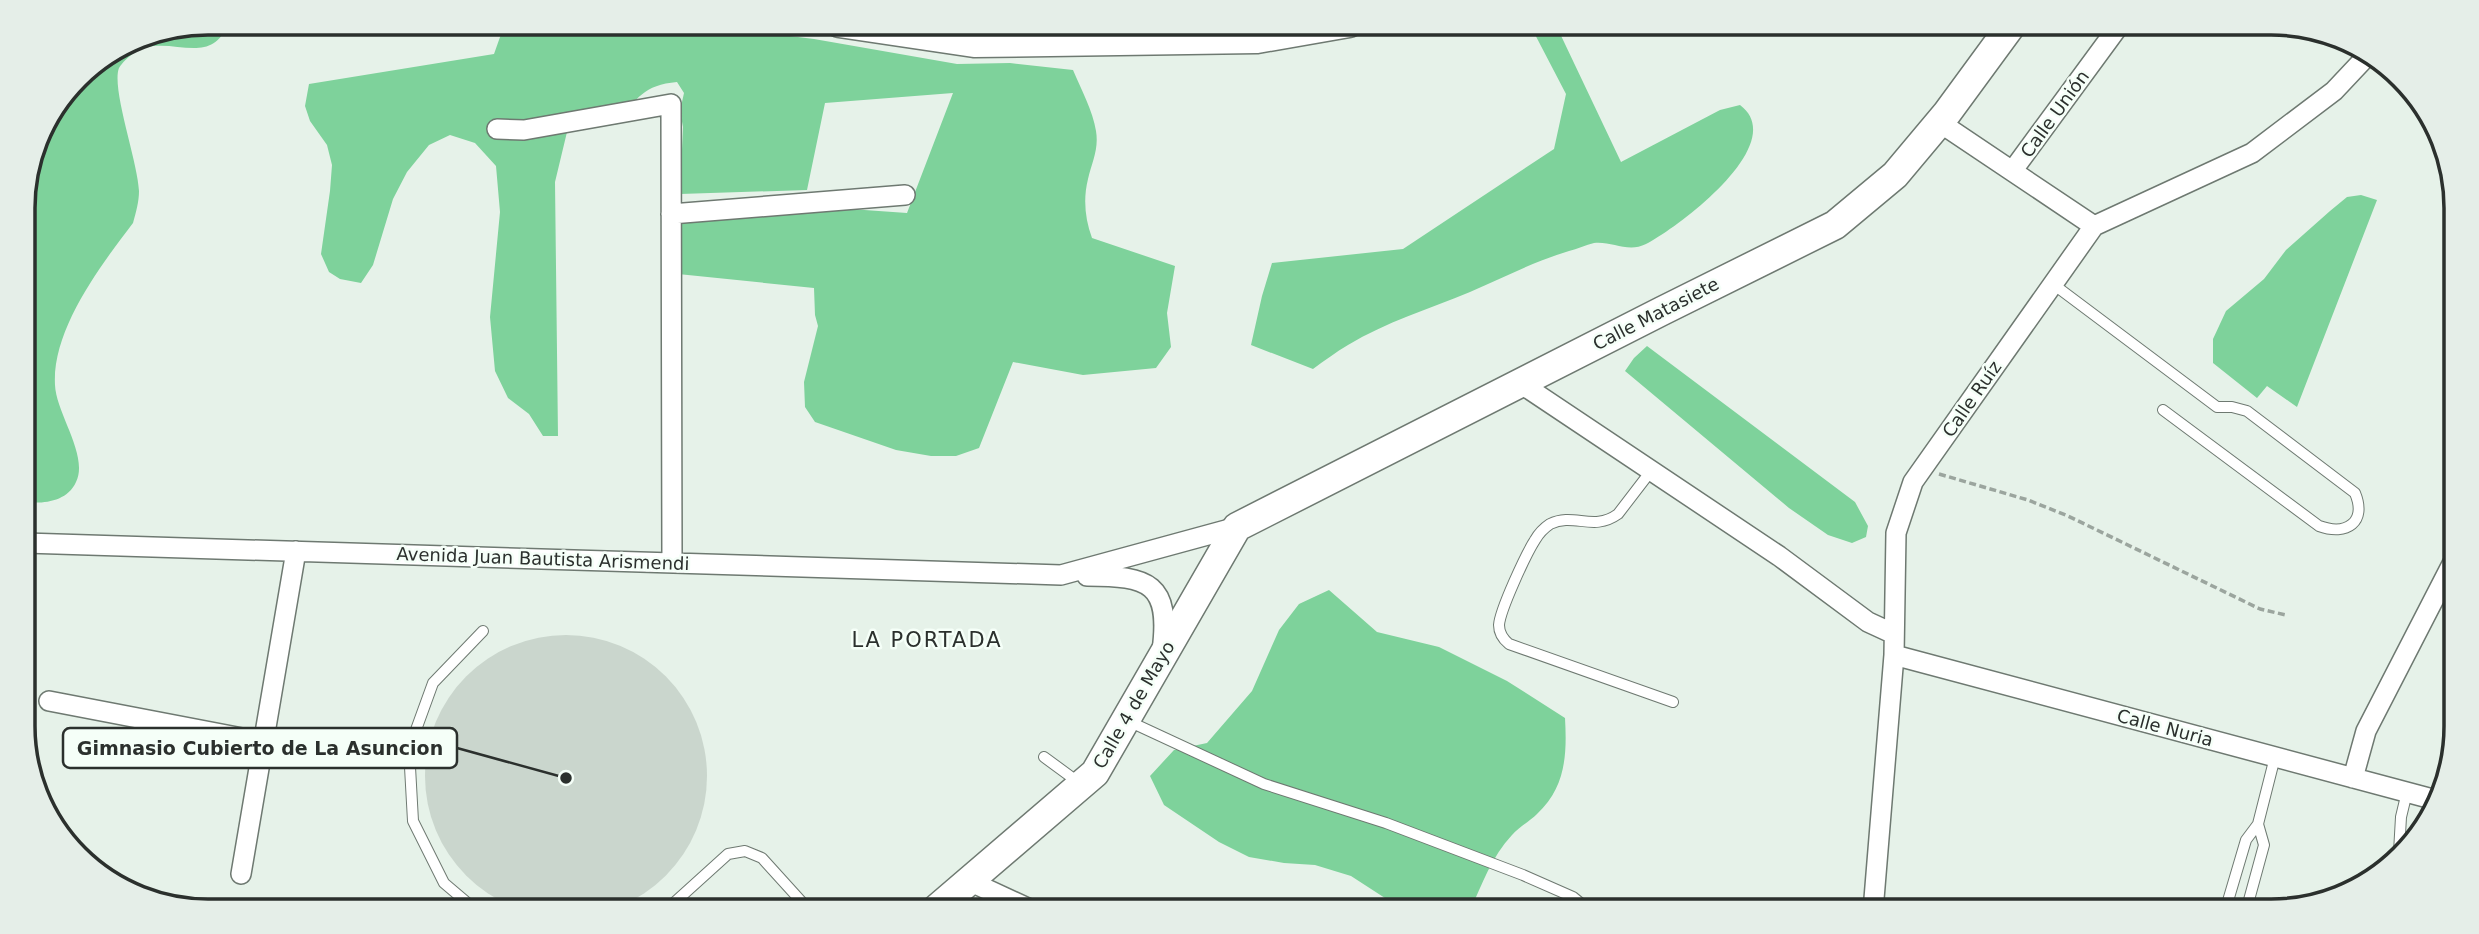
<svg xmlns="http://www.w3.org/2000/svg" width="2479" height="934" font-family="'DejaVu Sans',sans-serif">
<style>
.forest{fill:#7ed29b}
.building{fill:#cad6cd}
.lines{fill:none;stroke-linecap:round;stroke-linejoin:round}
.lane-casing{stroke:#6e7971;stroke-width:12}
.street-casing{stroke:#6e7971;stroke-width:22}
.secondary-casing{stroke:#6e7971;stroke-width:31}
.path{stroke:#9ba59e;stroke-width:3.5;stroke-dasharray:7 3.5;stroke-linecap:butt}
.lane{stroke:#fff;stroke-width:10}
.street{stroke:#fff;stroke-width:19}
.secondary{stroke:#fff;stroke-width:28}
.labels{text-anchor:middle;stroke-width:5;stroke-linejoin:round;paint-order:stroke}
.street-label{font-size:18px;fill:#2b302d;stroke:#f5fff8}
.quarter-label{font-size:21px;letter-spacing:2px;fill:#2b302d;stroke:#f5fff8}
.rim{fill:none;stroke:#2b302d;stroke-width:3.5}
.leader{fill:none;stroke:#2b302d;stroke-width:2.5}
.callout-dot{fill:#2b302d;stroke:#f5fff8;stroke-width:2.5}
.callout{fill:#f5fff8;stroke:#2b302d;stroke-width:2.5}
.callout-label{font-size:19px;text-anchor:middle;font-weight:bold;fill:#2b302d}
</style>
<rect width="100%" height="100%" fill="#e6f2e9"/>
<path class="forest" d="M 208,23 L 228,23 C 211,71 166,31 134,53 C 129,56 122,63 119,68 C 111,88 138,162 139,191 C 139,202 136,212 133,223 C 101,265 52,329 55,385 C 56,413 89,456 76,482 C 67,502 43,504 25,502 L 23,195 L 42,126 L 86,69 L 137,37 Z
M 505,23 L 687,23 L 814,39 L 957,64 L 1010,63 L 1073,70 C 1081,89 1093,111 1096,131 C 1099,149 1092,162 1088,179 C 1083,199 1085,219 1092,238 L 1175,266 L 1167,313 L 1171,347 L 1156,368 L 1083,375 L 1013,362 L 979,448 L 956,456 L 931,456 L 896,450 L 815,422 L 805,407 L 804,382 L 818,326 L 815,315 L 814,288 L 678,274 L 674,237 L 685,219 L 822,207 L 907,213 L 953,93 L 825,103 L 807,190 L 680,194 L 683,127 L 680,111 L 684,93 L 677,82 C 644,85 636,98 618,124 L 567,132 L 555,182 L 558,436 L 543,436 L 529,414 L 508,398 L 495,371 L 490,317 L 500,212 L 496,166 L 475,143 L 450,135 L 429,145 L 407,172 L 393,199 L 373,265 L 361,283 L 340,279 L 329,272 L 321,254 L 330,191 L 332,165 L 327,145 L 310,121 L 305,106 L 309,84 L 494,54 Z
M 1529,23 L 1555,23 L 1621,162 L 1720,110 L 1740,105 C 1791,143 1679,227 1646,244 C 1628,253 1612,241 1594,243 C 1586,245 1577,249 1569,251 C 1535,261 1503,278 1470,292 C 1429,309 1386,322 1348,345 C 1336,352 1324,361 1313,369 L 1251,345 L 1262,296 L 1272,263 L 1403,249 L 1554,149 L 1566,94 Z
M 2361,195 L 2377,200 L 2297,407 L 2267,386 L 2257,398 L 2213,363 L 2213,339 L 2226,311 L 2264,279 L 2286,250 L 2330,211 L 2347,197 Z
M 1647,346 L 1855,502 L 1868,526 L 1866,537 L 1852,543 L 1828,535 L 1789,508 L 1625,371 L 1634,358 Z
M 1329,590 L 1377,632 L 1439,647 L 1507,681 L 1565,718 C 1567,754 1566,787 1537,814 C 1530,821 1519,827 1512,835 C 1492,856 1482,884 1470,911 L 1405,911 L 1351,876 L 1315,865 L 1284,863 L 1249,857 L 1219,842 L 1164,805 L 1150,776 L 1174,750 L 1207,743 L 1252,691 L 1279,630 L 1299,604 Z"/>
<path class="building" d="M425 776a141 141 0 1 1 282 0a141 141 0 1 1-282 0Z"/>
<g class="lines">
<defs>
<path id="lane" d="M 2053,284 L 2217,407 L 2232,407 L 2247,411 L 2355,493 C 2367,522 2347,536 2319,526 L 2163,410
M 1651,471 L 1618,514 C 1593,532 1574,512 1550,524 C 1544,528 1539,533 1535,540 C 1526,554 1500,610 1499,625 C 1499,633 1503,639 1509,644 L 1673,702
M 1126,720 L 1264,784 L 1386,823 L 1523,875 L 1573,897 L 1590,911
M 1044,757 L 1078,782
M 2399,852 L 2401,817 L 2407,792
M 477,911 L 444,883 L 413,821 L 409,749 L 433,683 L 483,631
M 665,911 L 728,854 L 745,851 L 762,858 L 810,911
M 2225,911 L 2246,840 L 2258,824
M 2246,911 L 2264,845 L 2258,824 L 2275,757"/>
<path id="street" d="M 1939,122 L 2094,226
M 497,129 L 524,130 L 671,104 L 672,563
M 2013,170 L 2121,23
M 671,214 L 905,195
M 1520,383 L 1779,556 L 1868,622 L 1894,634
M 25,543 L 1061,575 L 1237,527
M 1087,576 C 1149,576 1171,583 1162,651
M 1894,655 L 2436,800
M 49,701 L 263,742
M 2353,778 L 2366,731 L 2452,564
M 241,874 L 296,551
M 969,881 L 1034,911
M 1873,911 L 1894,655 L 1896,533 L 1913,482 L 2094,226 L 2252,153 L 2334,91 L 2366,57"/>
<path id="secondary" d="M 839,23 L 974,43 L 1257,39 L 1349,23
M 934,911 L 1095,773 L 1237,527 L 1662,311 L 1835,225 L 1895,175 L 1947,113 L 2013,23"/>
</defs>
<use href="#lane" class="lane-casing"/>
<use href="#street" class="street-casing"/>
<use href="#secondary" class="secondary-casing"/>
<path class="path" d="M 1939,474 L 2028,500 L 2068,516 L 2260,609 L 2286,615"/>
<use href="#lane" class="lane"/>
<use href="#street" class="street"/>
<use href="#secondary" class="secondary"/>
</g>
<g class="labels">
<g class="street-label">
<text transform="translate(2055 114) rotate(-54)" y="6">Calle Unión</text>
<text transform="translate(1656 314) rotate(-27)" y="6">Calle Matasiete</text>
<text transform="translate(1972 399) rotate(-55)" y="6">Calle Ruíz</text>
<text transform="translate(543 559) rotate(2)" y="6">Avenida Juan Bautista Arismendi</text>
<text transform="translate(1134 705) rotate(-60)" y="6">Calle 4 de Mayo</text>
<text transform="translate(2165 728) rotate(15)" y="6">Calle Nuria</text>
</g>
<g class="quarter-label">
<text x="927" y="647">LA PORTADA</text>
</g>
</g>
<path d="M0 0H2479V934H0ZM208 35H2271A173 173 0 0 1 2444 208V726A173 173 0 0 1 2271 899H208A173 173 0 0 1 35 726V208A173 173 0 0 1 208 35Z" fill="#e5eee8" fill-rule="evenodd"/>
<path class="rim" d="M208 35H2271A173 173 0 0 1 2444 208V726A173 173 0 0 1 2271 899H208A173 173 0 0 1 35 726V208A173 173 0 0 1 208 35Z"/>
<path class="leader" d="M566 778L457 748"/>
<circle class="callout-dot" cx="566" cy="778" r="7"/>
<rect class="callout" x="63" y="728" width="394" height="40" rx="7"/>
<g class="callout-label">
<text x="260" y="755">Gimnasio Cubierto de La Asuncion</text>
</g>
</svg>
